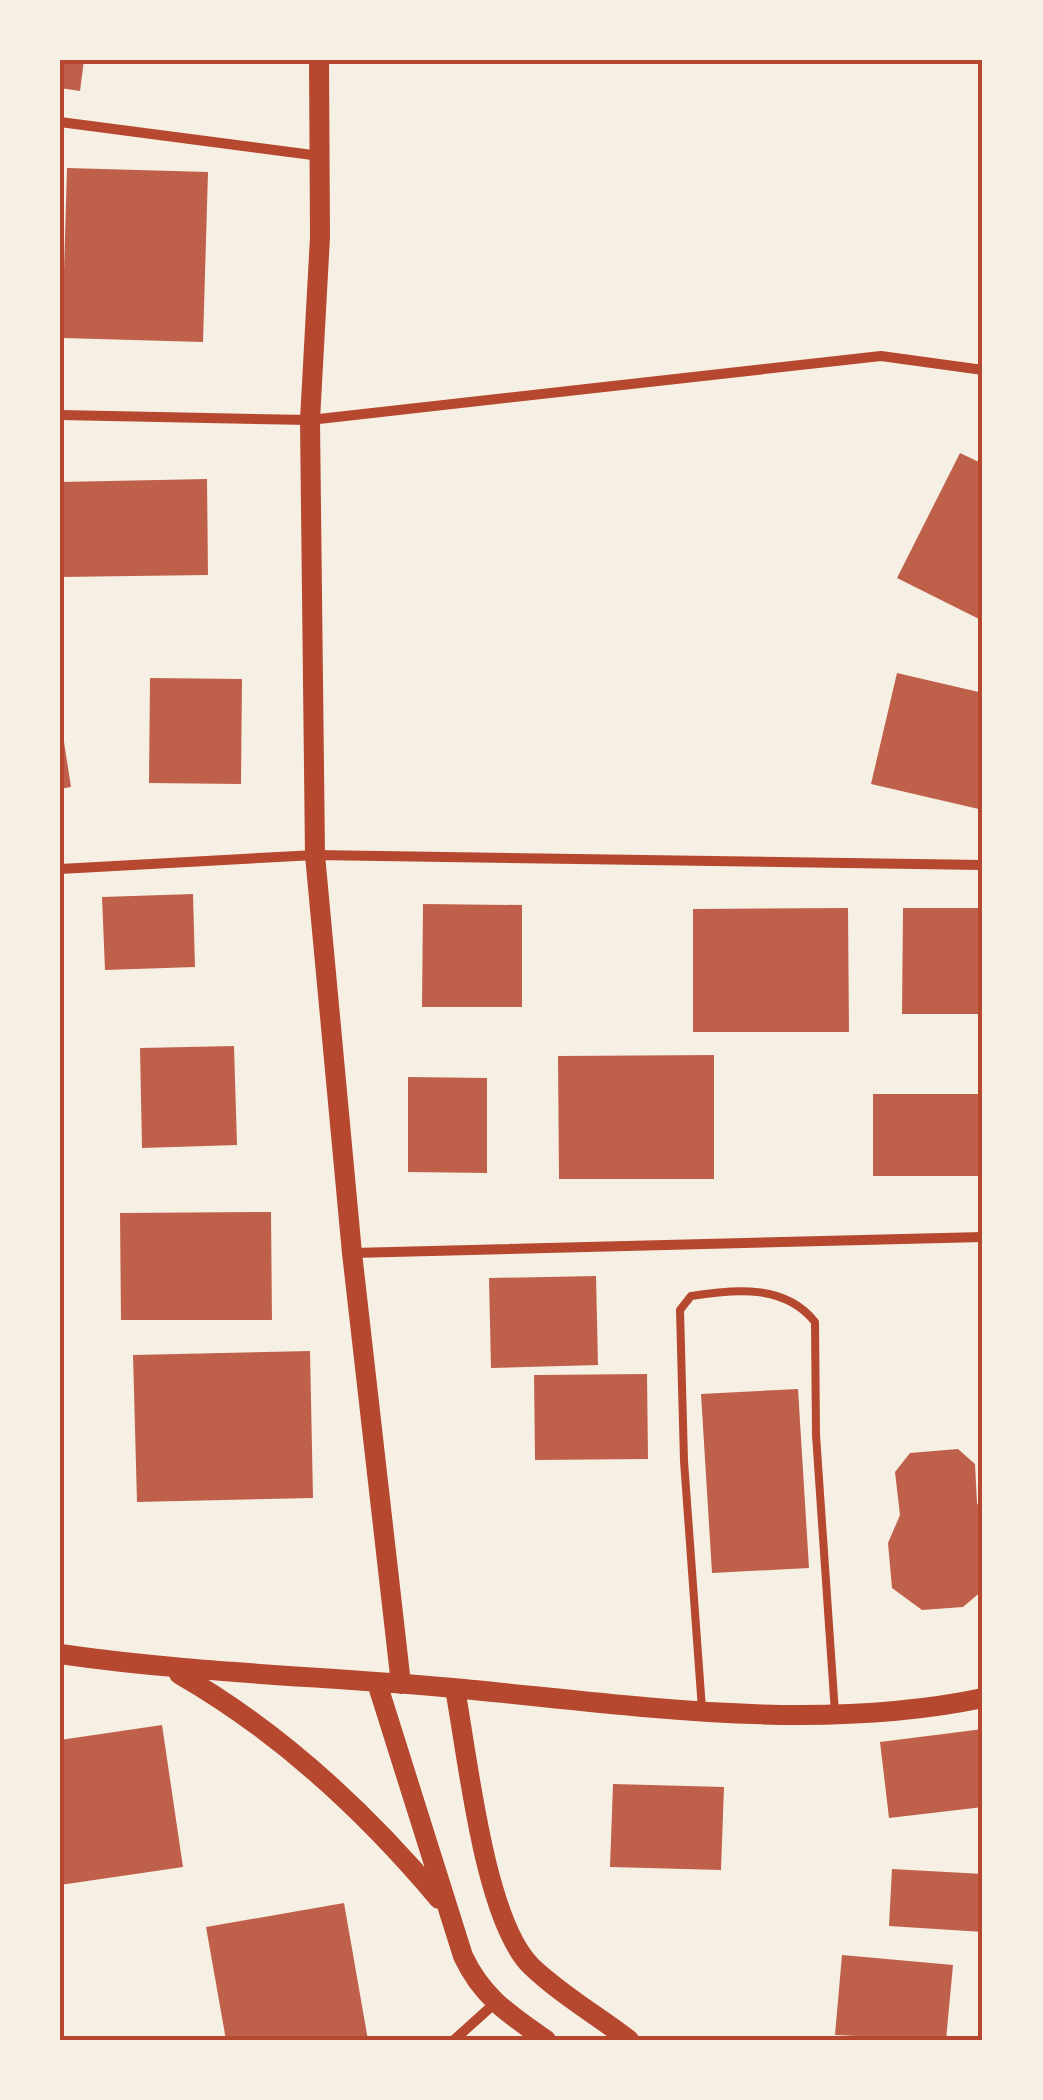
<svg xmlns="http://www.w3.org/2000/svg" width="1043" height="2100" font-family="'Nunito Sans',sans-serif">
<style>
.building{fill:#bf614a}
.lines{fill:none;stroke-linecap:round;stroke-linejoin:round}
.service{stroke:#b5482f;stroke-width:8}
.minor{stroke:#b5482f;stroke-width:10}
.secondary{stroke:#b5482f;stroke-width:20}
.neatline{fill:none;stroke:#b5482f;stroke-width:4}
</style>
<rect width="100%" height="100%" fill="#f6efe4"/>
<path class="building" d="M 60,60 L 84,60 L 80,91 L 60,88 Z
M 67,168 L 208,172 L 203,342 L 62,338 Z
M 960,453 L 983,464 L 983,621 L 897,578 Z
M 207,479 L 208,575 L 60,577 L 60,482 Z
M 897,673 L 983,693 L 983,810 L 871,784 Z
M 150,678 L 242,679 L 241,784 L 149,783 Z
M 60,716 L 71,787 L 60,789 Z
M 193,894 L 195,967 L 105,970 L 102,897 Z
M 423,904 L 522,905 L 522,1007 L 422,1007 Z
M 848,908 L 849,1032 L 693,1032 L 693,909 Z
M 903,908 L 983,908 L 983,1014 L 902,1014 Z
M 234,1046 L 237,1145 L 142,1148 L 140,1048 Z
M 714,1055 L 714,1179 L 559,1179 L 558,1056 Z
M 408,1077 L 487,1078 L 487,1173 L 408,1172 Z
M 873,1094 L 979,1094 L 979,1176 L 873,1176 Z
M 271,1212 L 272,1320 L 121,1320 L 120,1213 Z
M 596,1276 L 598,1365 L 491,1368 L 489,1278 Z
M 310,1351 L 313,1498 L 137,1502 L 133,1355 Z
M 647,1374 L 648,1459 L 535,1460 L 534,1375 Z
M 798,1389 L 809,1568 L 712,1573 L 701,1394 Z
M 958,1449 L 975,1464 L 977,1503 L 983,1516 L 983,1590 L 963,1607 L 922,1610 L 892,1588 L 888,1543 L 900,1515 L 895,1472 L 910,1453 Z
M 162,1725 L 183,1867 L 60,1885 L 60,1740 Z
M 983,1729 L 983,1807 L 889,1818 L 880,1742 Z
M 613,1784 L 724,1787 L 721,1870 L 610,1867 Z
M 892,1869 L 983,1874 L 983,1932 L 889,1926 Z
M 344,1903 L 368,2040 L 226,2040 L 206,1927 Z
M 842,1955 L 953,1965 L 946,2040 L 835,2035 Z"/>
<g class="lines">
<path class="service" d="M 702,1709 L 684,1461 L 680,1310 L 691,1296 C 735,1289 785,1284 815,1322 L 816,1435 L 835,1713"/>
<path class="minor" d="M 60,122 L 320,156
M 60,415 L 310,420 L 881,356 L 983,370
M 60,869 L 315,855 L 983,865
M 353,1253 L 983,1237
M 454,2040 L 494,2004"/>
<path class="secondary" d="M 319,60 L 320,237 L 310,420 L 315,855 L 352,1253 L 401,1684
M 60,1654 C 191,1673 322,1676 453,1688 C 625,1704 812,1734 983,1698
M 179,1674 C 280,1732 365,1811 439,1899
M 377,1683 L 463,1956 C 482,1997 510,2015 546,2040
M 455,1689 C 468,1758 484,1919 531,1966 C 560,1994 598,2016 629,2040"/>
</g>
<rect width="1043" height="2100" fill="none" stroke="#f6efe4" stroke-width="125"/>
<rect x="62" y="62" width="918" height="1976" class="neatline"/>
</svg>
